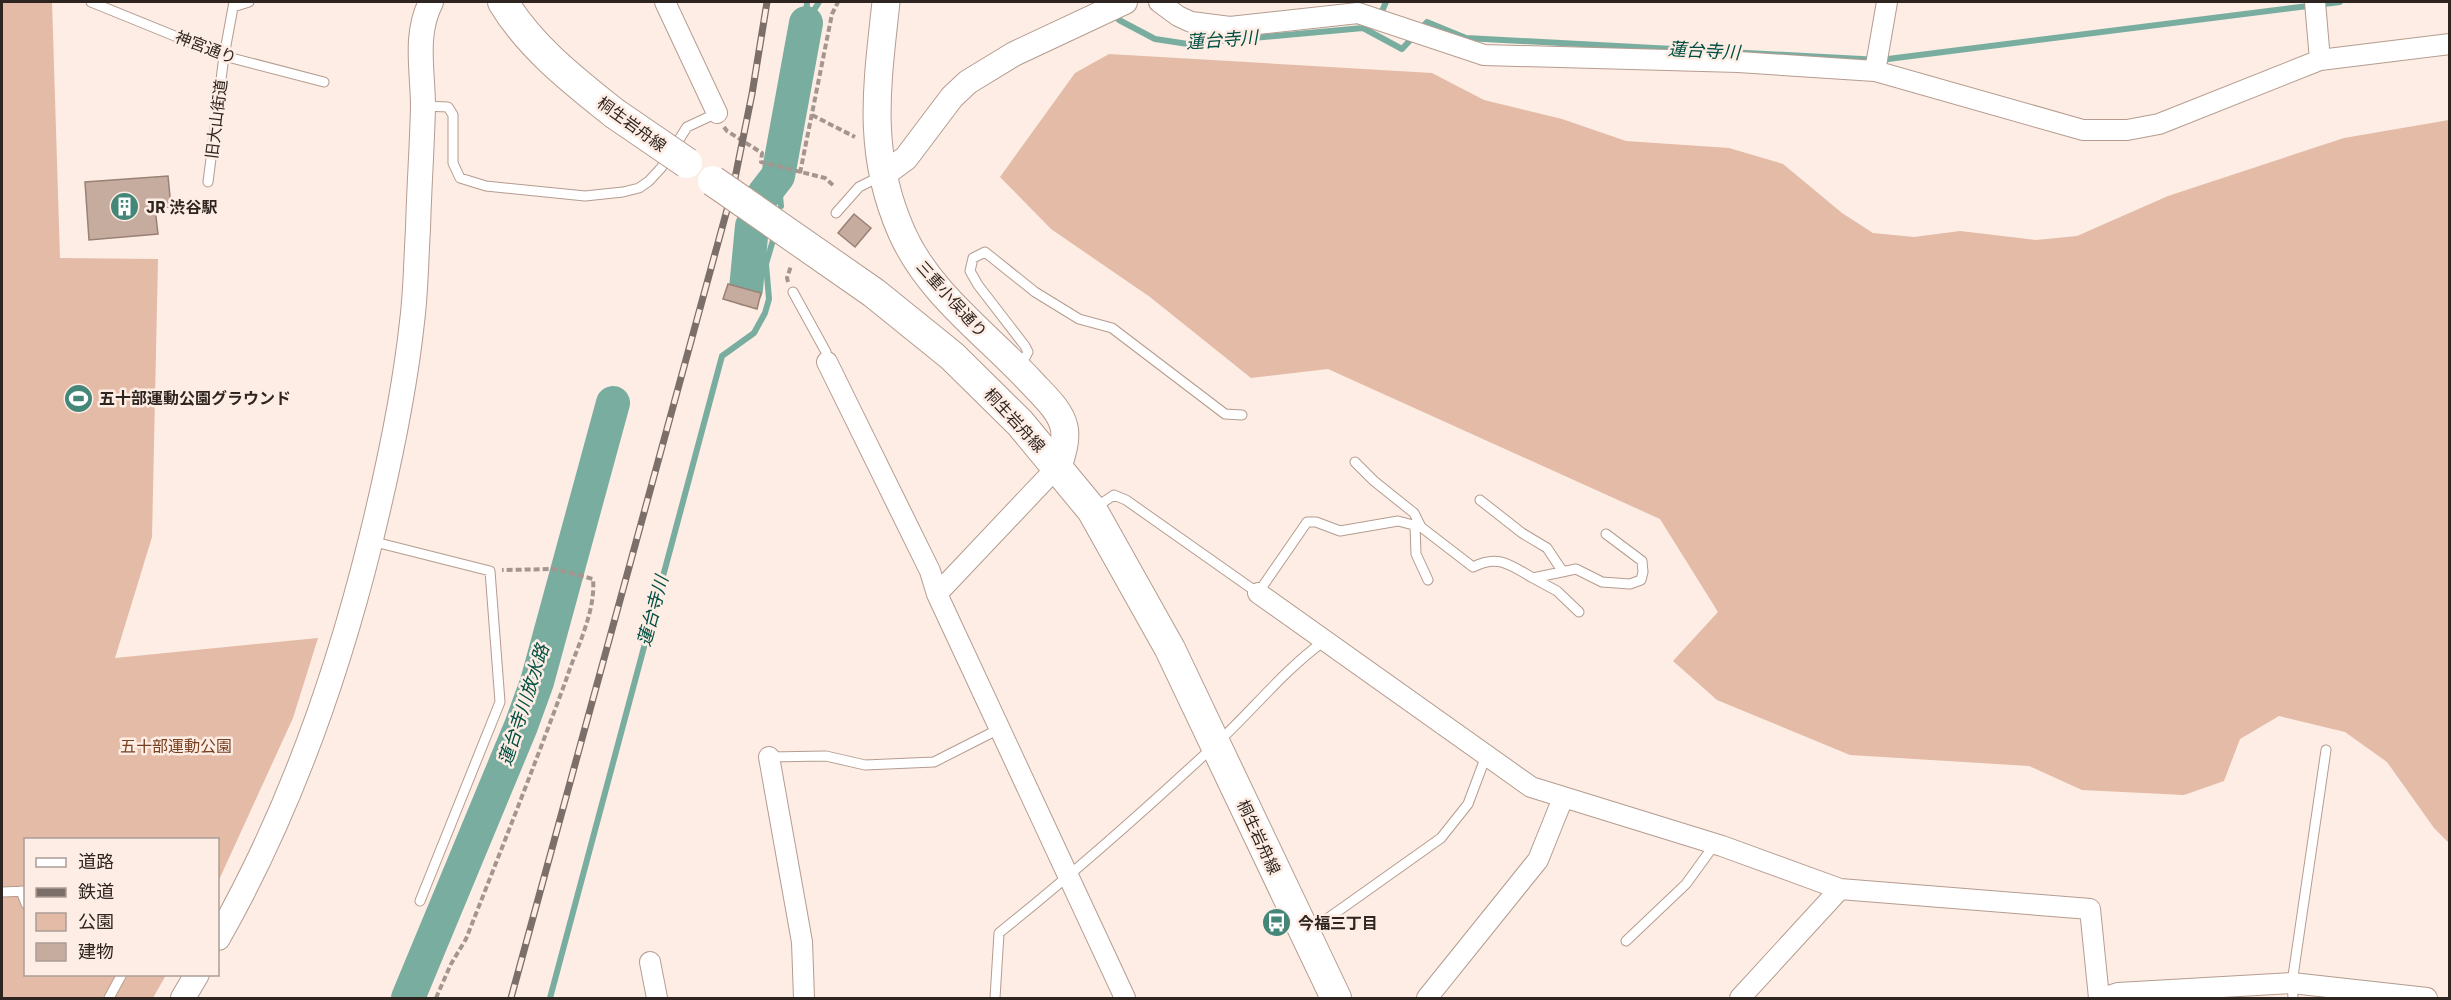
<svg xmlns="http://www.w3.org/2000/svg" width="2451" height="1000" font-family="'IBM Plex Sans','Noto Sans JP',sans-serif">
<style>
.green{fill:#e3bba7}
.lines{fill:none;stroke-linecap:round;stroke-linejoin:round}
.stream{stroke:#78ada0;stroke-width:6}
.river{stroke:#78ada0;stroke-width:34}
.building{fill:#c5ac9f;stroke:#998175;stroke-width:1.5}
.service-casing{stroke:#b59c8f;stroke-width:11}
.minor-casing{stroke:#b59c8f;stroke-width:22}
.tertiary-casing{stroke:#b59c8f;stroke-width:26}
.secondary-casing{stroke:#b59c8f;stroke-width:29}
.primary-casing{stroke:#b59c8f;stroke-width:32}
.path{stroke:#a4968f;stroke-width:4;stroke-dasharray:6 3;stroke-linecap:butt}
.service{stroke:#fff;stroke-width:9}
.minor{stroke:#fff;stroke-width:20}
.tertiary{stroke:#fff;stroke-width:24}
.secondary{stroke:#fff;stroke-width:27}
.primary{stroke:#fff;stroke-width:30}
.rail-casing{stroke:#7c6f69;stroke-width:7}
.rail{stroke:#fdede4;stroke-width:4.5;stroke-dasharray:14;stroke-linecap:butt}
.primary-bridge-casing{stroke:#b59c8f;stroke-width:32;stroke-linecap:butt}
.primary-bridge{stroke:#fff;stroke-width:30}
.labels{text-anchor:middle;stroke-width:5;stroke-linejoin:round;paint-order:stroke}
.street-label{font-size:16px;fill:#2f2520;stroke:#fdede4}
.poi-label{font-size:16px;font-weight:bold;fill:#2f2520;stroke:#fdede4;text-anchor:start}
.park-label{font-size:16px;fill:#773f1f;stroke:#fdede4}
.water-label{font-size:18px;font-style:italic;fill:#004f42;stroke:#fdede4}
</style>
<rect width="100%" height="100%" fill="#fdede4"/>
<path class="green" d="M 2,2 L 52,2 L 60,258 L 158,259 L 152,537 L 115,658 L 318,638 L 293,718 L 218,882 L 218,840 L 26,840 L 26,974 L 166,975 L 153,998 L 2,998 Z
M 1109,54 L 1432,73 L 1484,100 L 1562,119 L 1626,141 L 1729,148 L 1783,164 L 1842,213 L 1873,233 L 1914,237 L 1960,231 L 2036,240 L 2077,236 L 2168,196 L 2344,138 L 2449,120 L 2449,843 L 2434,828 L 2387,762 L 2345,732 L 2279,716 L 2240,739 L 2224,781 L 2184,795 L 2082,790 L 2029,766 L 1850,755 L 1717,700 L 1673,661 L 1718,612 L 1660,519 L 1328,369 L 1251,378 L 1150,297 L 1051,229 L 1000,177 L 1075,73 Z"/>
<g class="lines">
<path class="stream" d="M 1113,14 L 1119,20 L 1155,39 L 1188,44 L 1363,28 L 1402,49 L 1427,22 L 1466,38 L 1880,60 L 2340,2
M 1379,18 L 1386,2
M 806,20 L 807,2
M 806,23 L 819,2
M 778,176 L 781,206
M 550,998 L 722,356 L 754,333 L 765,313 L 769,299 L 766,264 L 773,240"/>
<path class="river" d="M 764,194 L 778,176 L 806,23
M 746,289 L 752,226
M 408,998 L 521,726 L 537,682 L 613,403"/>
</g>
<path class="building" d="M 168,176 L 171,207 L 155,208 L 158,234 L 89,240 L 85,182 Z
M 854,214 L 871,228 L 855,247 L 838,233 Z
M 728,284 L 761,293 L 757,309 L 723,299 Z"/>
<g class="lines">
<defs>
<path id="service" d="M 91,2 L 224,56 L 324,82
M 233,7 L 249,2
M 424,106 L 448,107 L 453,115 L 453,163 L 460,178 L 486,186 L 585,196 L 623,192 L 639,188 L 649,181 L 661,168 L 687,127 L 717,113
M 208,182 L 224,56 L 234,2
M 836,213 L 859,187 L 881,176
M 793,292 L 826,352 L 827,362
M 1020,367 L 1028,352 L 1025,346 L 978,285 L 970,271 L 973,258 L 985,252 L 1035,292 L 1079,319 L 1112,328 L 1225,414 L 1242,415
M 1355,462 L 1374,481 L 1414,513 L 1421,527
M 1480,500 L 1522,533 L 1547,548 L 1563,572
M 1096,507 L 1114,495 L 1126,500 L 1258,593 L 1307,522 L 1316,522 L 1340,531 L 1398,521 L 1421,527 L 1473,567 C 1499,554 1510,565 1533,578 L 1576,569 L 1602,582 L 1630,584 L 1641,580 L 1643,572 L 1642,561 L 1606,534
M 1415,526 L 1416,554 L 1428,580
M 371,541 L 490,571 L 500,702 L 420,901
M 1533,578 L 1557,591 L 1579,612
M 769,757 L 826,756 L 865,765 L 934,762 L 999,729
M 21,891 L 26,904
M 2,892 L 26,891
M 1310,931 L 1441,838 L 1468,804 L 1486,756
M 1626,941 L 1686,884 L 1715,844
M 109,998 L 122,974
M 995,998 L 999,933 C 1074,873 1145,810 1215,745 C 1252,711 1283,671 1324,641
M 2293,998 L 2292,983 L 2326,750"/>
<path id="minor" d="M 665,2 L 717,113
M 1159,2 L 1178,16 L 1191,22 L 1230,27 L 1358,13 L 1484,55 L 1738,62 L 1875,71 L 2083,130 L 2127,130 L 2159,124 L 2320,60 L 2450,44
M 2315,2 L 2320,60
M 1875,71 L 1887,2
M 827,362 L 930,571 L 937,594 L 1125,998
M 1258,593 L 1531,787 L 1722,846 L 1840,889 L 2090,909 L 2099,998
M 937,594 L 1058,466
M 769,757 L 802,942 L 804,998
M 650,962 L 657,998
M 1427,998 L 1538,860 L 1563,798
M 1740,998 L 1840,889
M 2103,998 L 2118,993 L 2292,983 L 2427,998"/>
<path id="tertiary" d="M 883,175 L 906,158 L 952,97 L 968,82 L 1014,54 L 1125,2
M 218,938 C 288,815 336,680 370,543 C 388,470 404,397 412,322 C 416,291 416,260 418,229 C 419,189 422,148 423,107 C 423,71 414,35 431,2
M 183,998 L 197,974"/>
<path id="secondary" d="M 886,2 C 877,86 866,152 902,233 C 929,294 988,335 1032,383 C 1044,396 1060,410 1064,427 C 1067,439 1062,455 1058,466"/>
<path id="primary" d="M 503,2 C 530,47 574,81 614,113
M 742,201 L 874,293 L 952,356 L 1020,423 L 1092,510 L 1170,649 L 1336,998"/>
</defs>
<use href="#service" class="service-casing"/>
<use href="#minor" class="minor-casing"/>
<use href="#tertiary" class="tertiary-casing"/>
<use href="#secondary" class="secondary-casing"/>
<use href="#primary" class="primary-casing"/>
<path class="path" d="M 812,115 L 855,137
M 724,127 L 727,131 L 762,153 L 761,162 L 825,178 L 835,187
M 800,173 L 832,14 L 838,2
M 788,282 L 787,278 L 791,266
M 436,998 L 451,964 L 466,939 C 500,853 534,767 566,680 C 576,649 596,612 593,579 L 555,569 L 502,570"/>
<use href="#service" class="service"/>
<use href="#minor" class="minor"/>
<use href="#tertiary" class="tertiary"/>
<use href="#secondary" class="secondary"/>
<use href="#primary" class="primary"/>
<defs>
<path id="rail" d="M 511,998 L 733,188 L 752,94 L 767,2"/>
</defs>
<use href="#rail" class="rail-casing"/>
<use href="#rail" class="rail"/>
<defs>
<path id="primary-bridge" d="M 614,113 L 687,163
M 713,181 L 742,201"/>
</defs>
<use href="#primary-bridge" class="primary-bridge-casing"/>
<use href="#primary-bridge" class="primary-bridge"/>
</g>
<defs>
<symbol id="building-disc" viewBox="-11 -11 22 22"><circle r="9.5" fill="#448678" stroke="#fdede4"/><path d="M-4-6H4V6H1V3H-1V6H-4ZM-2.5-4.3h1.7v1.8h-1.7ZM.8-4.3h1.7v1.8H.8ZM-2.5-1h1.7V.8h-1.7ZM.8-1h1.7V.8H.8Z" fill="#fff"/></symbol>
<symbol id="stadium-disc" viewBox="-11 -11 22 22"><circle r="9.5" fill="#448678" stroke="#fdede4"/><path d="M0-5a6.5 5 0 1 0 0 10a6.5 5 0 1 0 0-10ZM-3.5-1.8h7v3.6h-7Z" fill="#fff"/></symbol>
<symbol id="bus-disc" viewBox="-11 -11 22 22"><circle r="9.5" fill="#448678" stroke="#fdede4"/><path d="M-5-6H5V4H4V6H2V4H-2V6H-4V4H-5ZM-3.5-4V0h7V-4ZM-3.5 1.2v1.5H-2V1.2ZM2 1.2v1.5H3.5V1.2Z" fill="#fff"/></symbol>
</defs>
<g fill-rule="evenodd">
<use href="#building-disc" x="108" y="190" width="33" height="33"/>
<use href="#stadium-disc" x="62" y="382" width="33" height="33"/>
<use href="#bus-disc" x="1260" y="906" width="33" height="33"/>
</g>
<g class="labels">
<g class="street-label">
<text transform="translate(206 47) rotate(21)" y="6">神宮通り</text>
<text transform="translate(216 119) rotate(-83)" y="6">旧大山街道</text>
<text transform="translate(632 124) rotate(36)" y="6">桐生岩舟線</text>
<text transform="translate(952 299) rotate(48)" y="6">三重小俣通り</text>
<text transform="translate(1015 420) rotate(47)" y="6">桐生岩舟線</text>
<text transform="translate(1259 837) rotate(65)" y="6">桐生岩舟線</text>
</g>
<g class="poi-label">
<text x="146" y="213">JR 渋谷駅</text>
<text x="99" y="404">五十部運動公園グラウンド</text>
<text x="1298" y="929">今福三丁目</text>
</g>
<g class="park-label">
<text x="176" y="752">五十部運動公園</text>
</g>
<g class="water-label">
<text transform="translate(1222 40) rotate(-4)" y="6">蓮台寺川</text>
<text transform="translate(1704 51) rotate(3)" y="6">蓮台寺川</text>
<text transform="translate(653 611) rotate(-75)" y="6">蓮台寺川</text>
<text transform="translate(524 705) rotate(-72)" y="6">蓮台寺川放水路</text>
</g>
</g>
<rect width="2451" height="1000" fill="none" stroke="#2f2520" stroke-width="6"/>
<rect x="24" y="838" width="195" height="138" fill="#fdede4" stroke="#ab9d96" stroke-width="1.5"/>
<rect x="36" y="858" width="30" height="9" fill="#ffffff" stroke="#ab9d96" stroke-width="1.5"/>
<text x="78" y="868" font-size="18" fill="#2f2520">道路</text>
<rect x="36" y="888" width="30" height="9" fill="#7c6f69" stroke="#ab9d96" stroke-width="1.5"/>
<text x="78" y="898" font-size="18" fill="#2f2520">鉄道</text>
<rect x="36" y="913" width="30" height="18" fill="#e3bba7" stroke="#ab9d96" stroke-width="1.5"/>
<text x="78" y="928" font-size="18" fill="#2f2520">公園</text>
<rect x="36" y="943" width="30" height="18" fill="#c5ac9f" stroke="#ab9d96" stroke-width="1.5"/>
<text x="78" y="958" font-size="18" fill="#2f2520">建物</text>
</svg>
